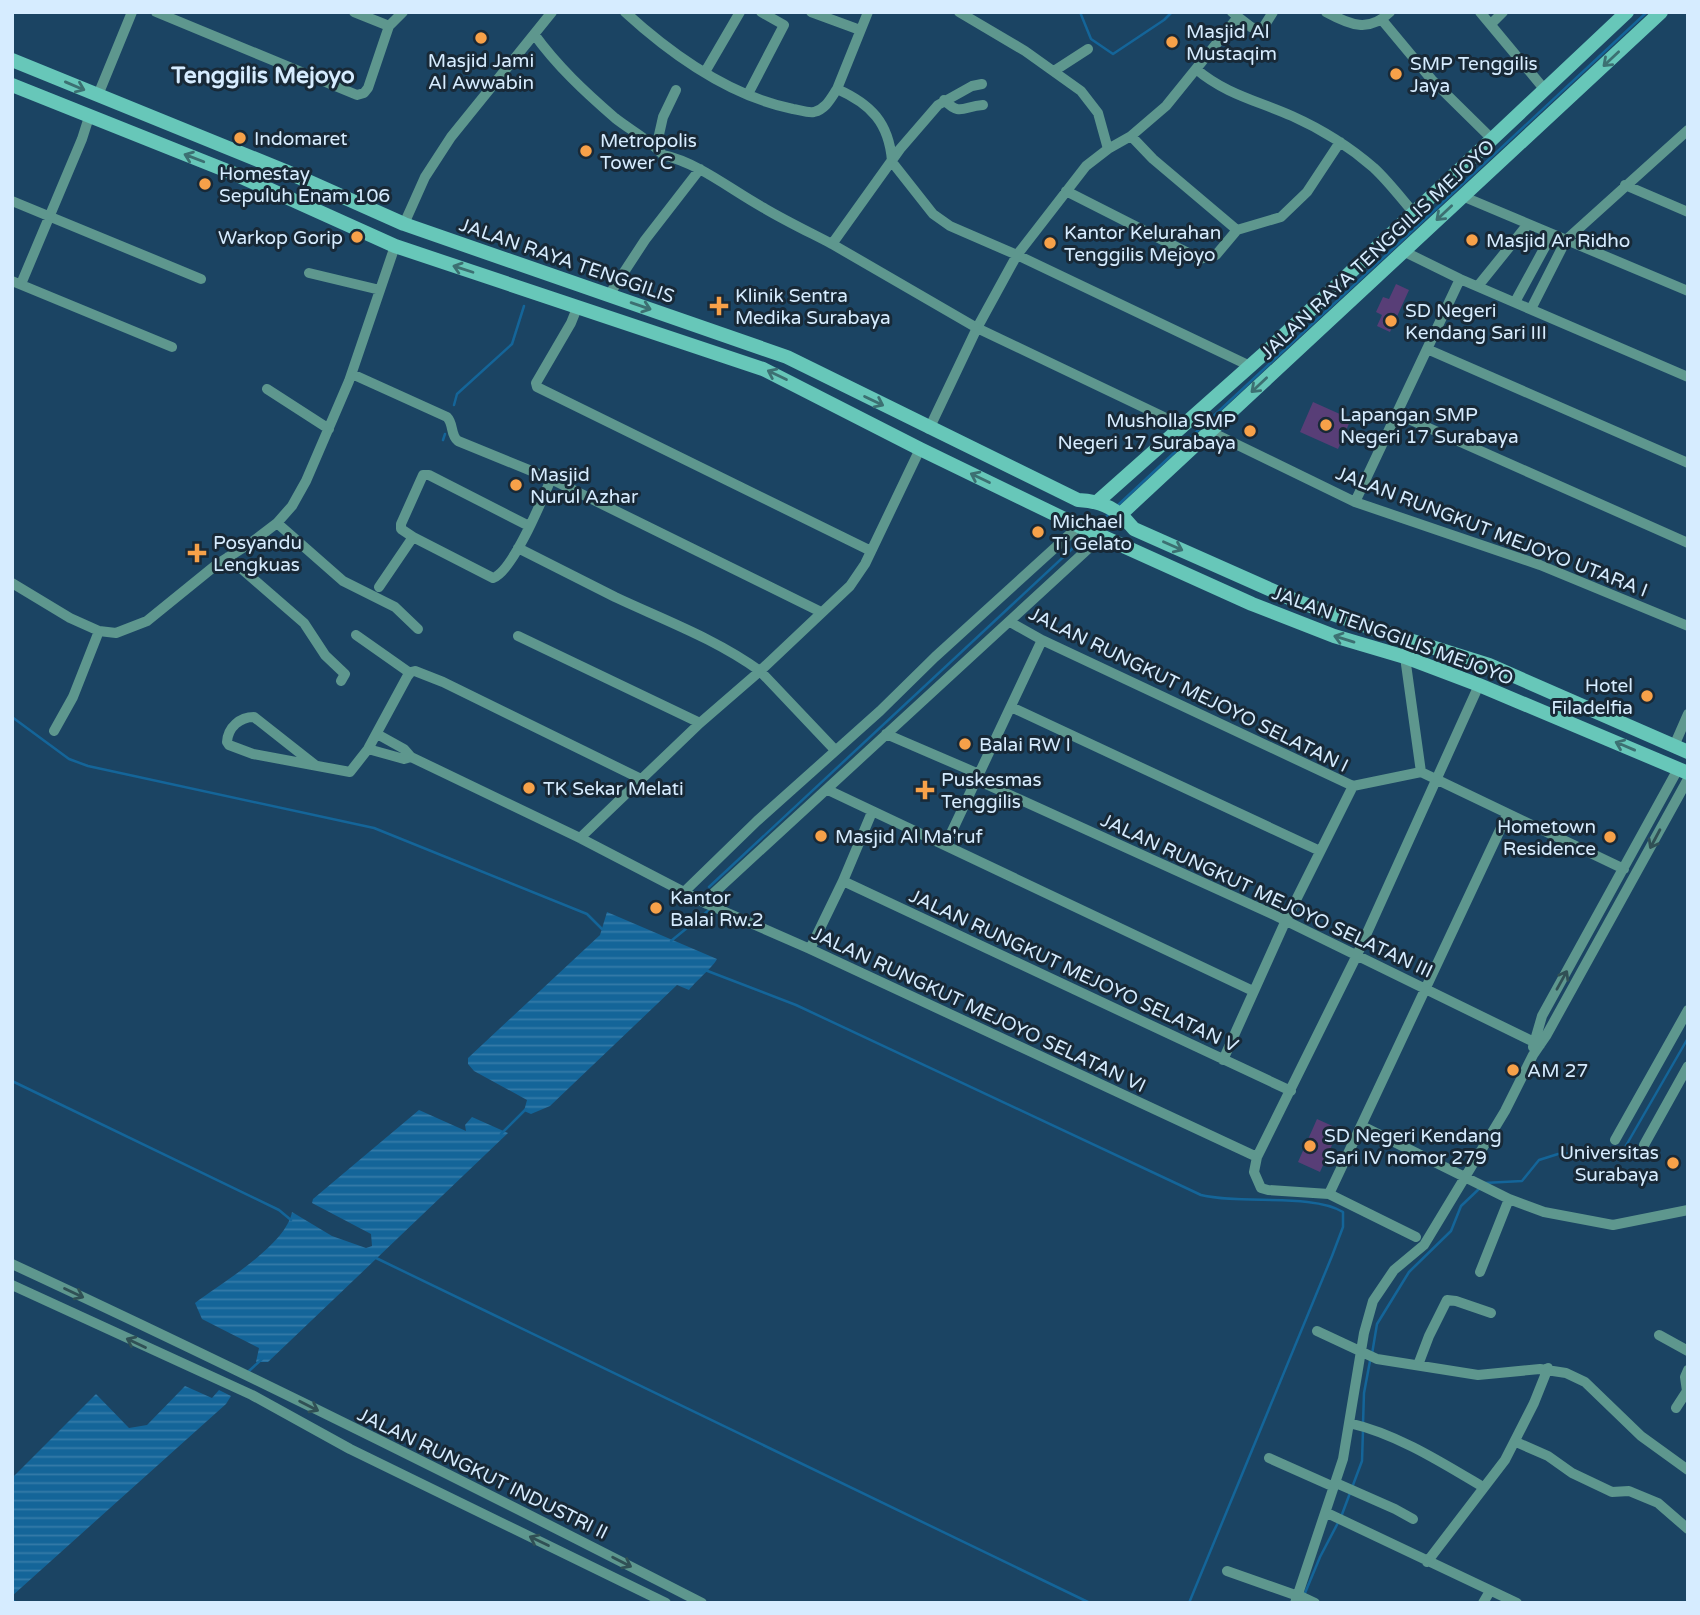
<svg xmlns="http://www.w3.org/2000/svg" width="1700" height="1615" font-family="'Varela Round',sans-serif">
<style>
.pitch{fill:#583e77}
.water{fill:url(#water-rules)}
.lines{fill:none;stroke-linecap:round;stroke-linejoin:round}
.stream{stroke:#146599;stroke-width:2.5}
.street{stroke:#5e978e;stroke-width:10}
.secondary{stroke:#67c7b9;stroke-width:14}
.oneway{stroke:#3c7072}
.oneway2{stroke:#305055}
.poi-dot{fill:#f7a149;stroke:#182937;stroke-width:2.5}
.labels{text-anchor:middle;stroke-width:6;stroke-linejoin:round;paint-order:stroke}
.poi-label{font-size:19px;fill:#d6ecff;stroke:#182937;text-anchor:start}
.street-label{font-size:19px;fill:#d6ecff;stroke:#182937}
.quarter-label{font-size:23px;font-weight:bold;fill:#d6ecff;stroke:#182937}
</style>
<defs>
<pattern id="water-rules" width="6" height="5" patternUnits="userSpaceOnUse" patternTransform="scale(1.75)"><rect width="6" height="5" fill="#146599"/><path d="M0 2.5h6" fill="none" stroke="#357ba8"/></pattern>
</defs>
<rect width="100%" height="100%" fill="#1b4463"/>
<path class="pitch" d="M 1396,284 L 1409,290 L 1390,332 L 1377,326 L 1382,315 L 1376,312 L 1383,297 L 1389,299 Z
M 1313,402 L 1351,419 L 1338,449 L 1300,432 Z
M 1317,1119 L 1339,1129 L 1320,1172 L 1298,1162 Z"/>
<path class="water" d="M 607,912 L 717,959 C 713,967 697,980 689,990 L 677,985 L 550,1106 L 531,1114 L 524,1111 L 527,1100 L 474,1071 L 468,1064 L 468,1058 L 600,935 Z
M 419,1110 L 466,1131 L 465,1125 L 472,1117 L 508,1133 L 268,1362 L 256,1362 L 259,1348 L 202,1319 L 195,1303 C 223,1282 286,1245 292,1212 L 332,1236 L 366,1248 L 372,1246 L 371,1234 L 312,1203 L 313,1199 Z
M 185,1386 L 212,1398 L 219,1390 L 231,1396 L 226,1404 L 12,1596 L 12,1478 L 96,1394 L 129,1428 L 147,1425 Z"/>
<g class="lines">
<path class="stream" d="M 1080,12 L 1091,39 L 1113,54 L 1164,20 L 1172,12
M 454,405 L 457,394 L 512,344 L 524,306
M 443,440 L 445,434
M 1117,506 L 1647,12
M 1094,528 L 1110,513
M 12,717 L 69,759 L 88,766 L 374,828 L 587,914 L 602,929
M 709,887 L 1087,535
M 671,941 L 709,910
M 705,970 L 796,1005 L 1201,1195 C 1241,1205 1312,1193 1343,1212 L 1343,1227 L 1332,1256 L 1189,1603
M 12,1081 L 279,1210 L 291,1220
M 501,1134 L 526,1109
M 1484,1183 L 1522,1181 L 1539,1160 L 1558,1154 L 1624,1149 L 1688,1038
M 376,1258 L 1090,1603
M 1372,1354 L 1377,1324 L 1409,1272 L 1451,1231 L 1461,1206 L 1480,1188
M 249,1371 L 262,1359
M 1363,1424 L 1364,1393 L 1370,1361
M 1305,1593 L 1320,1557 L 1341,1517 L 1362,1461 L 1363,1430
M 12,1600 L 17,1603"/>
<path class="street" d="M 156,12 L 357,95 L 364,93 L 368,88 L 389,26 L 403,12
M 354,12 L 389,26
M 625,12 C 672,55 729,96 793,109 C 800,110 807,113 814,112 C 826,109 831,98 837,89 C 871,104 889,123 892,161
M 811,12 L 860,30
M 959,12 L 1025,51 L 1081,91 L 1098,113 L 1108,149
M 1326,12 C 1350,25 1369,33 1390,12
M 1480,12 L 1545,90
M 1238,17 L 1251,27 L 1259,30 L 1263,28 L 1273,12
M 1382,20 L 1432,80 L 1492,139
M 1491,24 L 1503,12
M 534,34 C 557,66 585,92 615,118 C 630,130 650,140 663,155 C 699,163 731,190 764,208 C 786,221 809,232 832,244 L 900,149 L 938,105 L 972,86 L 982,84
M 1196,69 C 1225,94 1258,101 1292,116 C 1321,129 1350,147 1374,168 C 1388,181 1401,198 1413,212
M 1054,71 L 1088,49
M 705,72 L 740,12
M 837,89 L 868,12
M 748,94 L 784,25 L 761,12
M 98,95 L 132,12
M 944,100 C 961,117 963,106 983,105
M 1131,136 L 1153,159 L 1237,230
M 656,148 L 663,117 L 676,90
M 892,162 L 933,214 L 950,226 L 1017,255 L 1250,366
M 1625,185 L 1688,212
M 1066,191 L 1200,259 L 1216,255 L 1237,230
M 1462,196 L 1688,291
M 12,201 L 201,279
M 404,224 L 425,177 L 451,137 L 552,12
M 1237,230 L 1281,217 L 1307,192 L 1340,142
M 832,244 L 977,328 L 1168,419 L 1183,428
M 1403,251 L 1460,279 L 1688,377
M 309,273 L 380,290
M 12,281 L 172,347
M 21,284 L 82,139 L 89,117
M 1478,286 L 1528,224
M 609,295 L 645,240 L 700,169
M 1515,302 L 1552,234
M 577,308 L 571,323 L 536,383 L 537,387 L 871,551
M 1531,309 L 1566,240 L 1688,130
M 1427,349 L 1688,463
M 352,374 L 447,417 C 454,424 450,435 458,441 L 551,479 L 821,612
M 267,389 L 329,429
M 1395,413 L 1688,543
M 929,429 L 977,328 L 1017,255 L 1086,166 L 1108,149 L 1131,136 L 1166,106 L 1238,17 L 1232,12
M 1209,431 L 1355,502 L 1540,565 L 1688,626
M 1355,502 L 1460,279
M 277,523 L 343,581 L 395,607 L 418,629
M 413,537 L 401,529 L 401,524 L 423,475 L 429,475 L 529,526
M 518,548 C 551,565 583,581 615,597 C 664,620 716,639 760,671 L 835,750
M 228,557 L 304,623 L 325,655 L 345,674 L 341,681
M 12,583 L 70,618 L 99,631 L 116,633 L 147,621 L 216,565 L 252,542 L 277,523 L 292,506 L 306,481 L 349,381 L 395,246
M 379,587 L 413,537 L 493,578 C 513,571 542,500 551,479
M 1010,622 L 1042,640 L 1353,786 L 1421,772 L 1624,869
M 356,635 L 410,673
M 518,636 L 700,723
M 1405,657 L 1421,772
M 1479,685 L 1357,955 L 1257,1157 L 1254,1172 L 1261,1188 L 1268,1190 L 1329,1194 L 1507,815
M 1011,707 L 1320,851
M 54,731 L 73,697 L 99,631
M 377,734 L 404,749 L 411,757 L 580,838 L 707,904 L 810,949 L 1257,1157
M 886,734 L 979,774
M 1674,746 L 1688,714
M 368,749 L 404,759 L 411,757
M 315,765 L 254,717 C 240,717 228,727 227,742 L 229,745 L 253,754 L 350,772 L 368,749 L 407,677 L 411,672 L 415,671 L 443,682 L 641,779
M 977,780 L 1272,914 L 1540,1045
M 828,790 L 1253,991
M 580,838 L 700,723 L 760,671 L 850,586 L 865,564 L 920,449
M 946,844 L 1042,640
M 843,881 L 1291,1091
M 685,891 L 757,821 L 880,711 L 935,657 L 1079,526
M 704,902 L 1102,536
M 810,949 L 843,881 L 872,812
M 1533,1047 L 1542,1016 L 1678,769
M 1223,1060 L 1286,920 L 1353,786
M 1362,1126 L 1509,1199 L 1544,1212 L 1613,1225 L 1688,1210
M 1615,1140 L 1688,1010
M 1644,1145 L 1688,1066
M 1329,1194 L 1416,1237
M 12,1264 C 245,1372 474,1486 702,1603
M 1480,1272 L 1509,1199
M 12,1285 L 252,1395 L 350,1449 L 666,1603
M 1317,1331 L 1377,1359 L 1478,1375 L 1540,1369 L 1566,1373 L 1585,1382 L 1641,1436 L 1688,1470
M 1659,1335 L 1688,1351
M 1418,1365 L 1429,1336 L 1447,1300 L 1456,1301 L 1491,1313
M 1676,1408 L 1687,1391 L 1685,1377 L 1688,1370
M 1349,1423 C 1397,1434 1441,1462 1483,1487
M 1516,1442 L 1548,1456 L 1572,1473 L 1612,1492 L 1629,1491 L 1658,1503 L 1688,1529
M 1269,1458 L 1334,1487
M 1336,1483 L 1395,1509 L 1413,1519
M 1327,1513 L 1517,1603
M 1427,1562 L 1505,1460 L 1534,1403 L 1548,1368
M 1227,1571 L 1298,1596
M 1298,1595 L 1315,1603
M 1295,1603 L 1343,1459 L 1364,1333 L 1373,1301 L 1394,1270 L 1424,1245 L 1505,1111 L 1533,1055 L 1546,1036 L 1688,779
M 1483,1603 L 1490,1591"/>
<path class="secondary" d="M 12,60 L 285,171 L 404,224 L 787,357 L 1078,500 C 1103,501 1119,510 1134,529 L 1294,600 L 1374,629 L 1489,665 L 1688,752
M 12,85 L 235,174 L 395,246 L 763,369 L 920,449 L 1079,526 L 1252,604 L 1334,636 L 1405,657 L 1479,685 L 1688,773
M 1097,502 L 1267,351 L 1627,12
M 1121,514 L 1661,12"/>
</g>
<defs><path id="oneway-shaft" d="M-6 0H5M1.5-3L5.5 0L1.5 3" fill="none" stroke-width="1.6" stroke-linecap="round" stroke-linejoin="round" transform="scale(1.75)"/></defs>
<g class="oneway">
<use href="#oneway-shaft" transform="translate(1611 59) rotate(137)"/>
<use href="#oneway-shaft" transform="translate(75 86) rotate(23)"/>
<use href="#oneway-shaft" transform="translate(194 158) rotate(-159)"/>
<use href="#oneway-shaft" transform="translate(1444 213) rotate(137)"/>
<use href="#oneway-shaft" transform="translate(463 269) rotate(-162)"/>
<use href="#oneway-shaft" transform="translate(641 306) rotate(19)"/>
<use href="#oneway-shaft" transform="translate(777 375) rotate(-154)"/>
<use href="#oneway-shaft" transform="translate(1259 385) rotate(137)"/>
<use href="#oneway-shaft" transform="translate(874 401) rotate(26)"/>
<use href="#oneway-shaft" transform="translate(980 478) rotate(-154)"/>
<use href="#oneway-shaft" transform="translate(1173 546) rotate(24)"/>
<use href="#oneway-shaft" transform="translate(1344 639) rotate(-163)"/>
<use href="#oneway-shaft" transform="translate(1625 746) rotate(-157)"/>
</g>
<g class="oneway2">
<use href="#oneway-shaft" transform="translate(1655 839) rotate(118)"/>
<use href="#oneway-shaft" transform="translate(1562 980) rotate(-61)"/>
<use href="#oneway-shaft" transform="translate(74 1293) rotate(25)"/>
<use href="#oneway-shaft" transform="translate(136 1343) rotate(-155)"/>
<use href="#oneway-shaft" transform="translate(309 1406) rotate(27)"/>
<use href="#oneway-shaft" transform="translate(539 1541) rotate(-154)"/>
<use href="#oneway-shaft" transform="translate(622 1562) rotate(27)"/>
</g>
<g class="poi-dot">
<circle cx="481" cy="38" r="7"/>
<circle cx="1172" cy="42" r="7"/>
<circle cx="1396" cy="74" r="7"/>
<circle cx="240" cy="138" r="7"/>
<circle cx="586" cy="151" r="7"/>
<circle cx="205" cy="184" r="7"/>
<circle cx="357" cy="237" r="7"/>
<circle cx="1472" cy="240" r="7"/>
<circle cx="1050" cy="243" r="7"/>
<path d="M715.5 295.5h7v7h7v7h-7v7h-7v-7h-7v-7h7z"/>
<circle cx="1391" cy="321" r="7"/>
<circle cx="1326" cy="425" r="7"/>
<circle cx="1250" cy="431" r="7"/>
<circle cx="516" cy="485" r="7"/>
<circle cx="1038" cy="532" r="7"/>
<path d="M193.5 542.5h7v7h7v7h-7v7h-7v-7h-7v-7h7z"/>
<circle cx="1647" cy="696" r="7"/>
<circle cx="965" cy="744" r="7"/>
<circle cx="529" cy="788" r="7"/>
<path d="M921.5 779.5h7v7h7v7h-7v7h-7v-7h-7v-7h7z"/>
<circle cx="821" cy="836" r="7"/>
<circle cx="1610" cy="837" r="7"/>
<circle cx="656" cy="908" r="7"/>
<circle cx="1513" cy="1070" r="7"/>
<circle cx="1310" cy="1146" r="7"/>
<circle cx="1673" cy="1163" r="7"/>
</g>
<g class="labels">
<g class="poi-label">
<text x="1186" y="38">Masjid Al<tspan x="1186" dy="22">Mustaqim</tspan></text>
<text x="481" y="67" text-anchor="middle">Masjid Jami<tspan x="481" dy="22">Al Awwabin</tspan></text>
<text x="1410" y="70">SMP Tenggilis<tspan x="1410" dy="22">Jaya</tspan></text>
<text x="254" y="145">Indomaret</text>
<text x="600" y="147">Metropolis<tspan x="600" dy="22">Tower C</tspan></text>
<text x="219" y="180">Homestay<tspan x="219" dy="22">Sepuluh Enam 106</tspan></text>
<text x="1064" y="239">Kantor Kelurahan<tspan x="1064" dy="22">Tenggilis Mejoyo</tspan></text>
<text x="343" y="244" text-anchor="end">Warkop Gorip</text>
<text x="1486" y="247">Masjid Ar Ridho</text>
<text x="735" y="302">Klinik Sentra<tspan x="735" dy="22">Medika Surabaya</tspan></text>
<text x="1405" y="317">SD Negeri<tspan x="1405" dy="22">Kendang Sari III</tspan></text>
<text x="1340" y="421">Lapangan SMP<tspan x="1340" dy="22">Negeri 17 Surabaya</tspan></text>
<text x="1236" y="427" text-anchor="end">Musholla SMP<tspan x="1236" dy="22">Negeri 17 Surabaya</tspan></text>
<text x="530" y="481">Masjid<tspan x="530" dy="22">Nurul Azhar</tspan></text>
<text x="1052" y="528">Michael<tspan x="1052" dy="22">Tj Gelato</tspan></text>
<text x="213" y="549">Posyandu<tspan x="213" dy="22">Lengkuas</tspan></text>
<text x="1633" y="692" text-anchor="end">Hotel<tspan x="1633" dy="22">Filadelfia</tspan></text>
<text x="979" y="751">Balai RW I</text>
<text x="941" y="786">Puskesmas<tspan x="941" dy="22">Tenggilis</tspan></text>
<text x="543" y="795">TK Sekar Melati</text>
<text x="1596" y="833" text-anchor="end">Hometown<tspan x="1596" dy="22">Residence</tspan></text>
<text x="835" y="843">Masjid Al Ma'ruf</text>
<text x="670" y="904">Kantor<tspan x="670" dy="22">Balai Rw.2</tspan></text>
<text x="1527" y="1077">AM 27</text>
<text x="1324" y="1142">SD Negeri Kendang<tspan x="1324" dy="22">Sari IV nomor 279</tspan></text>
<text x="1659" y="1159" text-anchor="end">Universitas<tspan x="1659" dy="22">Surabaya</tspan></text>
</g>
<g class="street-label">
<text transform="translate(1377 249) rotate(-43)" y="7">JALAN RAYA TENGGILIS MEJOYO</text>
<text transform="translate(567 260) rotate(19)" y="7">JALAN RAYA TENGGILIS</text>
<text transform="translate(1492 531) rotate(21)" y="7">JALAN RUNGKUT MEJOYO UTARA I</text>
<text transform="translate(1393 635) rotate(20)" y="7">JALAN TENGGILIS MEJOYO</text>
<text transform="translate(1189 689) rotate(26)" y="7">JALAN RUNGKUT MEJOYO SELATAN I</text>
<text transform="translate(1267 895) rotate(25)" y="7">JALAN RUNGKUT MEJOYO SELATAN III</text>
<text transform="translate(1074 970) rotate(25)" y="7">JALAN RUNGKUT MEJOYO SELATAN V</text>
<text transform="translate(979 1009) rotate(25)" y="7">JALAN RUNGKUT MEJOYO SELATAN VI</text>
<text transform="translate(483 1473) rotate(26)" y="7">JALAN RUNGKUT INDUSTRI II</text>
</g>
<g class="quarter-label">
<text x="263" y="83">Tenggilis Mejoyo</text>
</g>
</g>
<rect width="1700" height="1615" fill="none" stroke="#d6ecff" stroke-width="28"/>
</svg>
